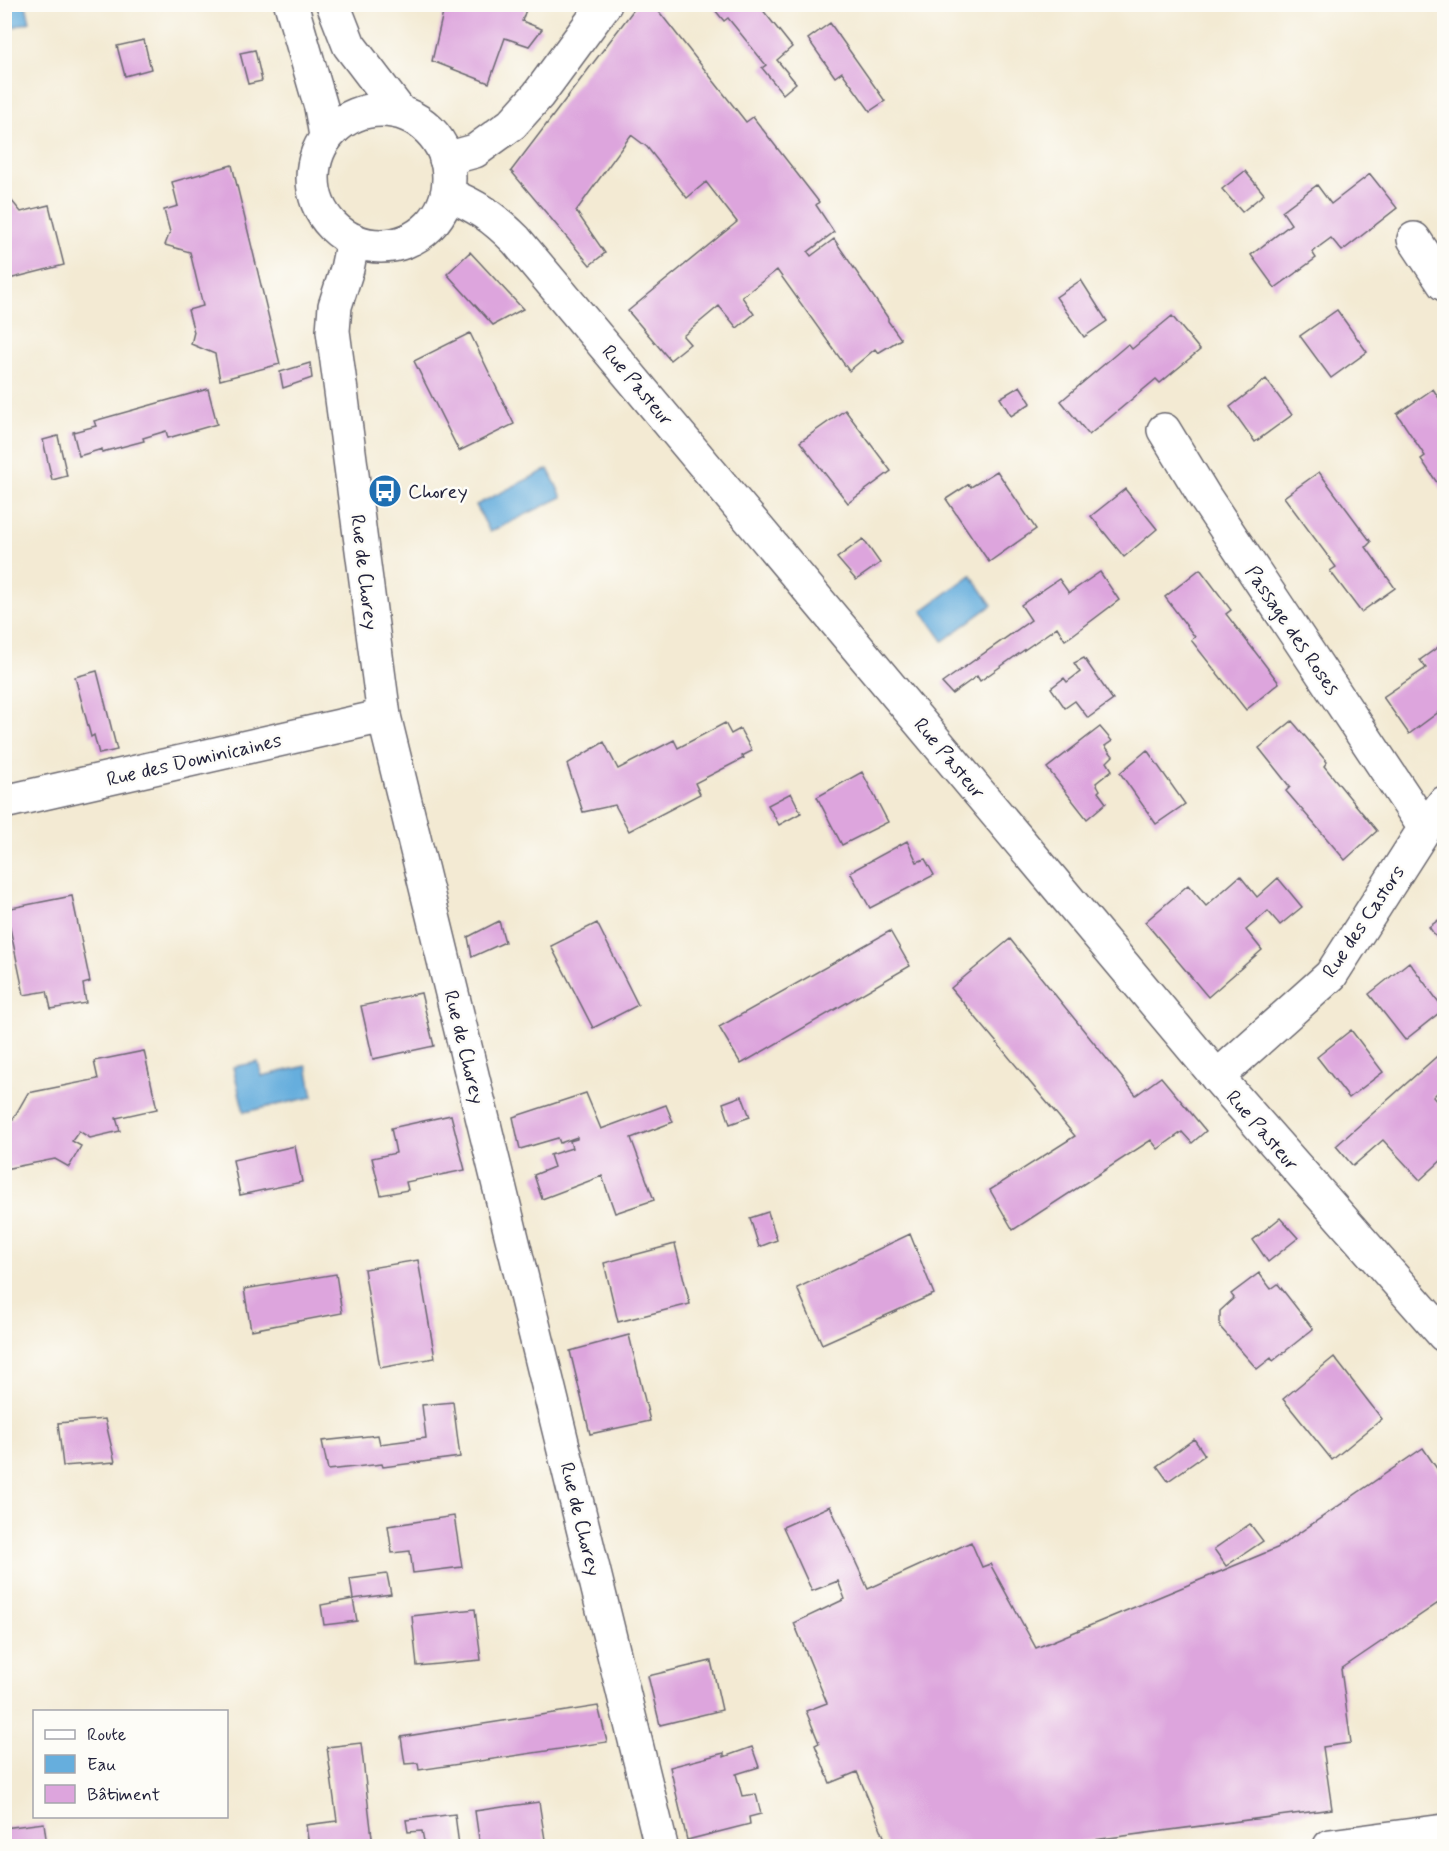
<svg xmlns="http://www.w3.org/2000/svg" width="1449" height="1851" font-family="Mynerve,sans-serif">
<style>
.water{fill:#66aedd;stroke:#44688c;stroke-width:1.5}
.building{fill:#dda5dd}
.lines{fill:none;stroke-linecap:round;stroke-linejoin:round}
.street-casing{stroke:#6b6870;stroke-width:36}
.secondary-casing{stroke:#6b6870;stroke-width:36}
.street{stroke:#fff;stroke-width:33}
.secondary{stroke:#fff;stroke-width:33}
.labels{text-anchor:middle;stroke-width:5;stroke-linejoin:round;paint-order:stroke}
.street-label{font-size:20px;fill:#22223b;stroke:#fdfcf7}
.poi-label{font-size:20px;fill:#22223b;stroke:#fdfcf7;text-anchor:start}
</style>
<rect width="100%" height="100%" fill="#fdfcf7"/>
<filter id="ink" filterUnits="userSpaceOnUse"><feTurbulence type="fractalNoise" baseFrequency=".0167" numOctaves="2"/><feDisplacementMap in="SourceGraphic" scale="12" xChannelSelector="R" yChannelSelector="G"/><feConvolveMatrix kernelMatrix="1 2 1 2 8 2 1 2 1" color-interpolation-filters="sRGB"/></filter>
<filter id="wash" filterUnits="userSpaceOnUse"><feTurbulence type="fractalNoise" baseFrequency=".008" numOctaves="4" result="noise"/><feDisplacementMap in="SourceGraphic" scale="24" xChannelSelector="R" yChannelSelector="G"/><feGaussianBlur stdDeviation="1.35" result="paint"/><feColorMatrix in="noise" values="0 0 0 0 0 0 0 0 0 0 0 0 0 0 0 0 0 1.4 0 .05"/><feComposite in="paint" operator="in"/></filter>
<g filter="url(#wash)">
<rect width="100%" height="100%" fill="#f3ead3"/>
<path class="water" d="M 4,5 L 26,5 L 30,22 L 10,28 Z
M 548,469 L 562,497 L 490,532 L 476,505 Z
M 971,575 L 992,605 L 943,641 L 922,611 Z
M 258,1062 L 262,1076 L 307,1066 L 313,1097 L 244,1112 L 233,1067 Z"/>
<g id="blocks">
<path class="building" d="M 445,4 L 528,4 L 522,21 L 542,29 L 529,46 L 505,38 L 489,83 L 432,61 Z
M 638,4 L 653,4 L 746,122 L 753,117 L 819,202 L 816,205 L 834,232 L 808,252 L 811,256 L 834,239 L 888,318 L 888,321 L 901,339 L 878,353 L 875,349 L 849,371 L 777,270 L 742,297 L 754,314 L 737,328 L 719,306 L 683,336 L 690,344 L 670,360 L 628,311 L 737,222 L 706,182 L 687,198 L 647,147 L 631,135 L 576,211 L 605,253 L 590,265 L 511,171 Z
M 710,4 L 758,4 L 792,47 L 777,60 L 796,83 L 783,94 L 762,68 L 766,65 L 728,18 L 724,21 Z
M 830,23 L 885,101 L 870,111 L 842,72 L 835,77 L 808,39 Z
M 144,40 L 151,69 L 125,76 L 117,46 Z
M 255,50 L 262,81 L 248,84 L 240,53 Z
M 232,165 L 280,364 L 220,380 L 215,354 L 191,344 L 194,332 L 188,310 L 203,306 L 190,252 L 165,245 L 170,232 L 164,210 L 178,206 L 172,182 Z
M 1245,171 L 1264,194 L 1242,212 L 1222,189 Z
M 1370,174 L 1397,208 L 1342,251 L 1331,238 L 1312,252 L 1316,258 L 1275,288 L 1251,255 L 1291,224 L 1282,211 L 1317,185 L 1331,204 Z
M 6,194 L 21,212 L 49,205 L 64,265 L 5,280 L 5,197 Z
M 470,252 L 495,279 L 523,309 L 493,325 L 447,274 Z
M 1081,280 L 1107,321 L 1084,337 L 1056,297 Z
M 1337,310 L 1367,352 L 1331,378 L 1300,336 Z
M 1172,316 L 1200,350 L 1160,383 L 1156,379 L 1089,435 L 1061,401 L 1128,344 L 1132,349 Z
M 470,333 L 514,424 L 459,451 L 414,361 Z
M 310,363 L 312,378 L 283,388 L 280,372 Z
M 1266,379 L 1292,415 L 1255,442 L 1230,407 Z
M 1020,386 L 1031,403 L 1011,416 L 1000,398 Z
M 208,389 L 217,424 L 168,438 L 166,431 L 143,438 L 144,441 L 102,452 L 102,449 L 79,456 L 73,432 L 96,426 L 94,421 Z
M 1433,389 L 1444,406 L 1444,493 L 1421,459 L 1425,456 L 1397,414 Z
M 845,410 L 891,471 L 848,503 L 800,442 Z
M 58,436 L 67,476 L 52,480 L 43,440 Z
M 997,471 L 1036,529 L 989,562 L 946,499 L 969,484 L 971,487 Z
M 1319,472 L 1371,542 L 1366,547 L 1395,588 L 1361,612 L 1330,571 L 1336,567 L 1284,497 Z
M 1125,489 L 1157,529 L 1124,557 L 1091,516 Z
M 863,539 L 880,563 L 856,580 L 837,558 Z
M 1200,569 L 1231,610 L 1226,614 L 1279,683 L 1246,710 L 1191,640 L 1195,637 L 1165,597 Z
M 1100,572 L 1119,600 L 1070,637 L 1065,640 L 1057,627 L 980,681 L 977,676 L 952,694 L 942,683 L 1031,620 L 1021,605 L 1059,579 L 1069,593 Z
M 1444,643 L 1444,708 L 1409,734 L 1383,697 L 1426,668 L 1420,660 Z
M 1084,658 L 1113,700 L 1088,718 L 1075,701 L 1065,708 L 1051,688 L 1064,678 L 1067,682 L 1080,672 L 1074,663 Z
M 97,671 L 117,750 L 99,754 L 94,735 L 91,737 L 75,677 Z
M 1292,721 L 1327,762 L 1324,766 L 1377,831 L 1345,860 L 1286,791 L 1290,787 L 1259,748 Z
M 725,723 L 731,734 L 740,729 L 752,751 L 742,756 L 744,758 L 695,783 L 700,794 L 629,831 L 615,805 L 583,812 L 567,764 L 604,742 L 618,769 L 674,740 L 678,748 Z
M 1100,727 L 1112,741 L 1105,746 L 1113,756 L 1107,762 L 1112,770 L 1096,783 L 1100,790 L 1098,792 L 1106,803 L 1087,819 L 1047,768 Z
M 1147,750 L 1185,804 L 1156,824 L 1120,773 Z
M 862,772 L 888,822 L 842,845 L 817,797 Z
M 791,793 L 801,813 L 779,825 L 768,805 Z
M 907,841 L 917,862 L 925,859 L 934,875 L 870,908 L 850,872 Z
M 1240,876 L 1257,897 L 1278,878 L 1302,907 L 1280,925 L 1268,911 L 1246,930 L 1262,950 L 1208,997 L 1145,922 L 1188,885 L 1206,906 Z
M 72,896 L 90,982 L 83,984 L 86,1003 L 51,1009 L 47,991 L 24,995 L 6,909 Z
M 1444,916 L 1444,948 L 1429,927 Z
M 499,921 L 505,942 L 472,957 L 468,937 Z
M 597,923 L 638,1005 L 593,1028 L 551,946 Z
M 890,931 L 910,966 L 741,1064 L 719,1027 Z
M 1010,939 L 1136,1095 L 1161,1077 L 1206,1131 L 1192,1143 L 1182,1132 L 1158,1149 L 1151,1140 L 1013,1230 L 990,1190 L 1075,1136 L 951,988 Z
M 1409,962 L 1444,1009 L 1405,1040 L 1369,994 Z
M 421,993 L 434,1046 L 373,1059 L 361,1006 Z
M 1351,1030 L 1383,1072 L 1349,1098 L 1317,1057 Z
M 1444,1050 L 1444,1086 L 1433,1097 L 1444,1110 L 1444,1158 L 1420,1180 L 1383,1140 L 1353,1166 L 1336,1146 Z
M 144,1051 L 157,1109 L 116,1118 L 120,1131 L 90,1138 L 79,1131 L 72,1141 L 81,1146 L 69,1167 L 55,1159 L 4,1169 L 4,1116 L 13,1119 L 28,1093 L 98,1079 L 94,1061 Z
M 586,1093 L 601,1129 L 666,1105 L 673,1122 L 631,1138 L 654,1200 L 615,1213 L 602,1176 L 542,1199 L 534,1175 L 554,1167 L 550,1155 L 572,1148 L 570,1141 L 577,1139 L 577,1137 L 560,1143 L 558,1138 L 520,1149 L 513,1117 Z
M 742,1096 L 750,1117 L 730,1124 L 723,1103 Z
M 451,1115 L 465,1170 L 406,1182 L 408,1190 L 381,1195 L 372,1158 L 396,1153 L 391,1128 Z
M 295,1146 L 302,1182 L 240,1195 L 233,1160 Z
M 768,1212 L 777,1240 L 759,1247 L 750,1218 Z
M 1280,1218 L 1298,1238 L 1268,1262 L 1253,1240 Z
M 910,1234 L 934,1294 L 822,1344 L 797,1288 Z
M 675,1244 L 690,1304 L 618,1322 L 604,1263 Z
M 418,1260 L 435,1358 L 380,1368 L 364,1269 Z
M 1259,1273 L 1271,1289 L 1278,1284 L 1313,1329 L 1273,1361 L 1271,1358 L 1257,1369 L 1220,1327 L 1220,1311 L 1234,1298 L 1231,1294 Z
M 336,1274 L 342,1313 L 251,1330 L 244,1289 Z
M 629,1335 L 650,1421 L 590,1434 L 570,1351 Z
M 1334,1357 L 1382,1419 L 1332,1460 L 1283,1399 Z
M 453,1402 L 460,1457 L 383,1467 L 382,1464 L 328,1470 L 322,1441 L 378,1435 L 380,1444 L 426,1438 L 422,1405 Z
M 105,1419 L 115,1462 L 63,1466 L 58,1423 Z
M 1194,1439 L 1205,1455 L 1168,1481 L 1157,1466 Z
M 1423,1448 L 1444,1479 L 1444,1599 L 1341,1669 L 1351,1743 L 1323,1747 L 1332,1809 L 1047,1846 L 888,1846 L 857,1772 L 830,1783 L 815,1745 L 819,1743 L 806,1711 L 827,1703 L 794,1623 L 845,1599 L 838,1581 L 812,1591 L 783,1527 L 830,1506 L 868,1589 L 971,1542 L 982,1567 L 990,1564 L 1036,1648 L 1277,1548 Z
M 454,1516 L 462,1567 L 413,1573 L 410,1551 L 392,1553 L 388,1526 Z
M 1250,1524 L 1263,1541 L 1226,1566 L 1214,1549 Z
M 387,1574 L 391,1594 L 353,1599 L 350,1579 Z
M 353,1599 L 357,1621 L 324,1625 L 321,1605 Z
M 475,1609 L 481,1660 L 417,1666 L 412,1616 Z
M 711,1661 L 722,1710 L 660,1725 L 648,1676 Z
M 598,1706 L 607,1742 L 419,1770 L 418,1763 L 405,1764 L 401,1737 Z
M 361,1743 L 373,1846 L 309,1846 L 306,1825 L 337,1821 L 327,1747 Z
M 752,1747 L 759,1767 L 736,1774 L 742,1796 L 756,1794 L 761,1814 L 749,1817 L 750,1824 L 687,1840 L 670,1767 L 724,1753 L 724,1757 Z
M 539,1802 L 546,1846 L 480,1846 L 475,1811 Z
M 455,1814 L 459,1846 L 425,1846 L 422,1831 L 408,1832 L 406,1820 Z
M 44,1823 L 47,1846 L 4,1846 L 4,1828 Z"/>
</g>
</g>
<g filter="url(#ink)">
<use href="#blocks" fill-opacity="0" stroke="#6b6870" stroke-width="1.5"/>
<g class="lines">
<defs>
<path id="street" d="M 446,159 L 475,151 L 512,124 L 538,95 L 605,4
M 1414,239 L 1444,284
M 1164,430 L 1206,499 L 1425,828
M 4,802 L 384,716
M 1217,1077 L 1331,975 L 1425,828 L 1444,803
M 1330,1846 L 1444,1831"/>
<path id="secondary" d="M 291,4 L 321,107 L 326,136
M 333,4 L 349,45 L 400,112
M313 178a68 68 0 1 1 136 0a68 68 0 1 1-136 0Z
M 447,194 C 477,206 493,217 516,240 L 1217,1077 L 1444,1335
M 353,240 L 347,269 L 335,306 L 333,331 L 384,716 L 661,1846"/>
</defs>
<use href="#street" class="street-casing"/>
<use href="#secondary" class="secondary-casing"/>
<use href="#street" class="street"/>
<use href="#secondary" class="secondary"/>
</g>
</g>
<defs>
<symbol id="bus-disc" viewBox="-11 -11 22 22"><circle r="9.5" fill="#1f6fb2" stroke="#fdfcf7"/><path d="M-5-6H5V4H4V6H2V4H-2V6H-4V4H-5ZM-3.5-4V0h7V-4ZM-3.5 1.2v1.5H-2V1.2ZM2 1.2v1.5H3.5V1.2Z" fill="#fff"/></symbol>
</defs>
<g fill-rule="evenodd">
<use href="#bus-disc" x="366" y="472" width="38" height="38"/>
</g>
<g class="labels">
<g class="street-label">
<text transform="translate(638 385) rotate(50)" y="7">Rue Pasteur</text>
<text transform="translate(365 572) rotate(83)" y="7">Rue de Chorey</text>
<text transform="translate(1293 630) rotate(56)" y="7">Passage des Roses</text>
<text transform="translate(950 758) rotate(50)" y="7">Rue Pasteur</text>
<text transform="translate(194 759) rotate(-13)" y="7">Rue des Dominicaines</text>
<text transform="translate(1363 921) rotate(-56)" y="7">Rue des Castors</text>
<text transform="translate(465 1047) rotate(76)" y="7">Rue de Chorey</text>
<text transform="translate(1263 1130) rotate(49)" y="7">Rue Pasteur</text>
<text transform="translate(581 1519) rotate(76)" y="7">Rue de Chorey</text>
</g>
<g class="poi-label">
<text x="408" y="498">Chorey</text>
</g>
</g>
<rect width="1449" height="1851" fill="none" stroke="#fdfcf7" stroke-width="24"/>
<rect x="33" y="1710" width="195" height="108" fill="#fdfcf7" stroke="#a5a5ac" stroke-width="1.5"/>
<rect x="45" y="1730" width="30" height="9" fill="#ffffff" stroke="#a5a5ac" stroke-width="1.5"/>
<text x="87" y="1740" font-size="18" fill="#22223b">Route</text>
<rect x="45" y="1755" width="30" height="18" fill="#66aedd" stroke="#a5a5ac" stroke-width="1.5"/>
<text x="87" y="1770" font-size="18" fill="#22223b">Eau</text>
<rect x="45" y="1785" width="30" height="18" fill="#dda5dd" stroke="#a5a5ac" stroke-width="1.5"/>
<text x="87" y="1800" font-size="18" fill="#22223b">Bâtiment</text>
</svg>
